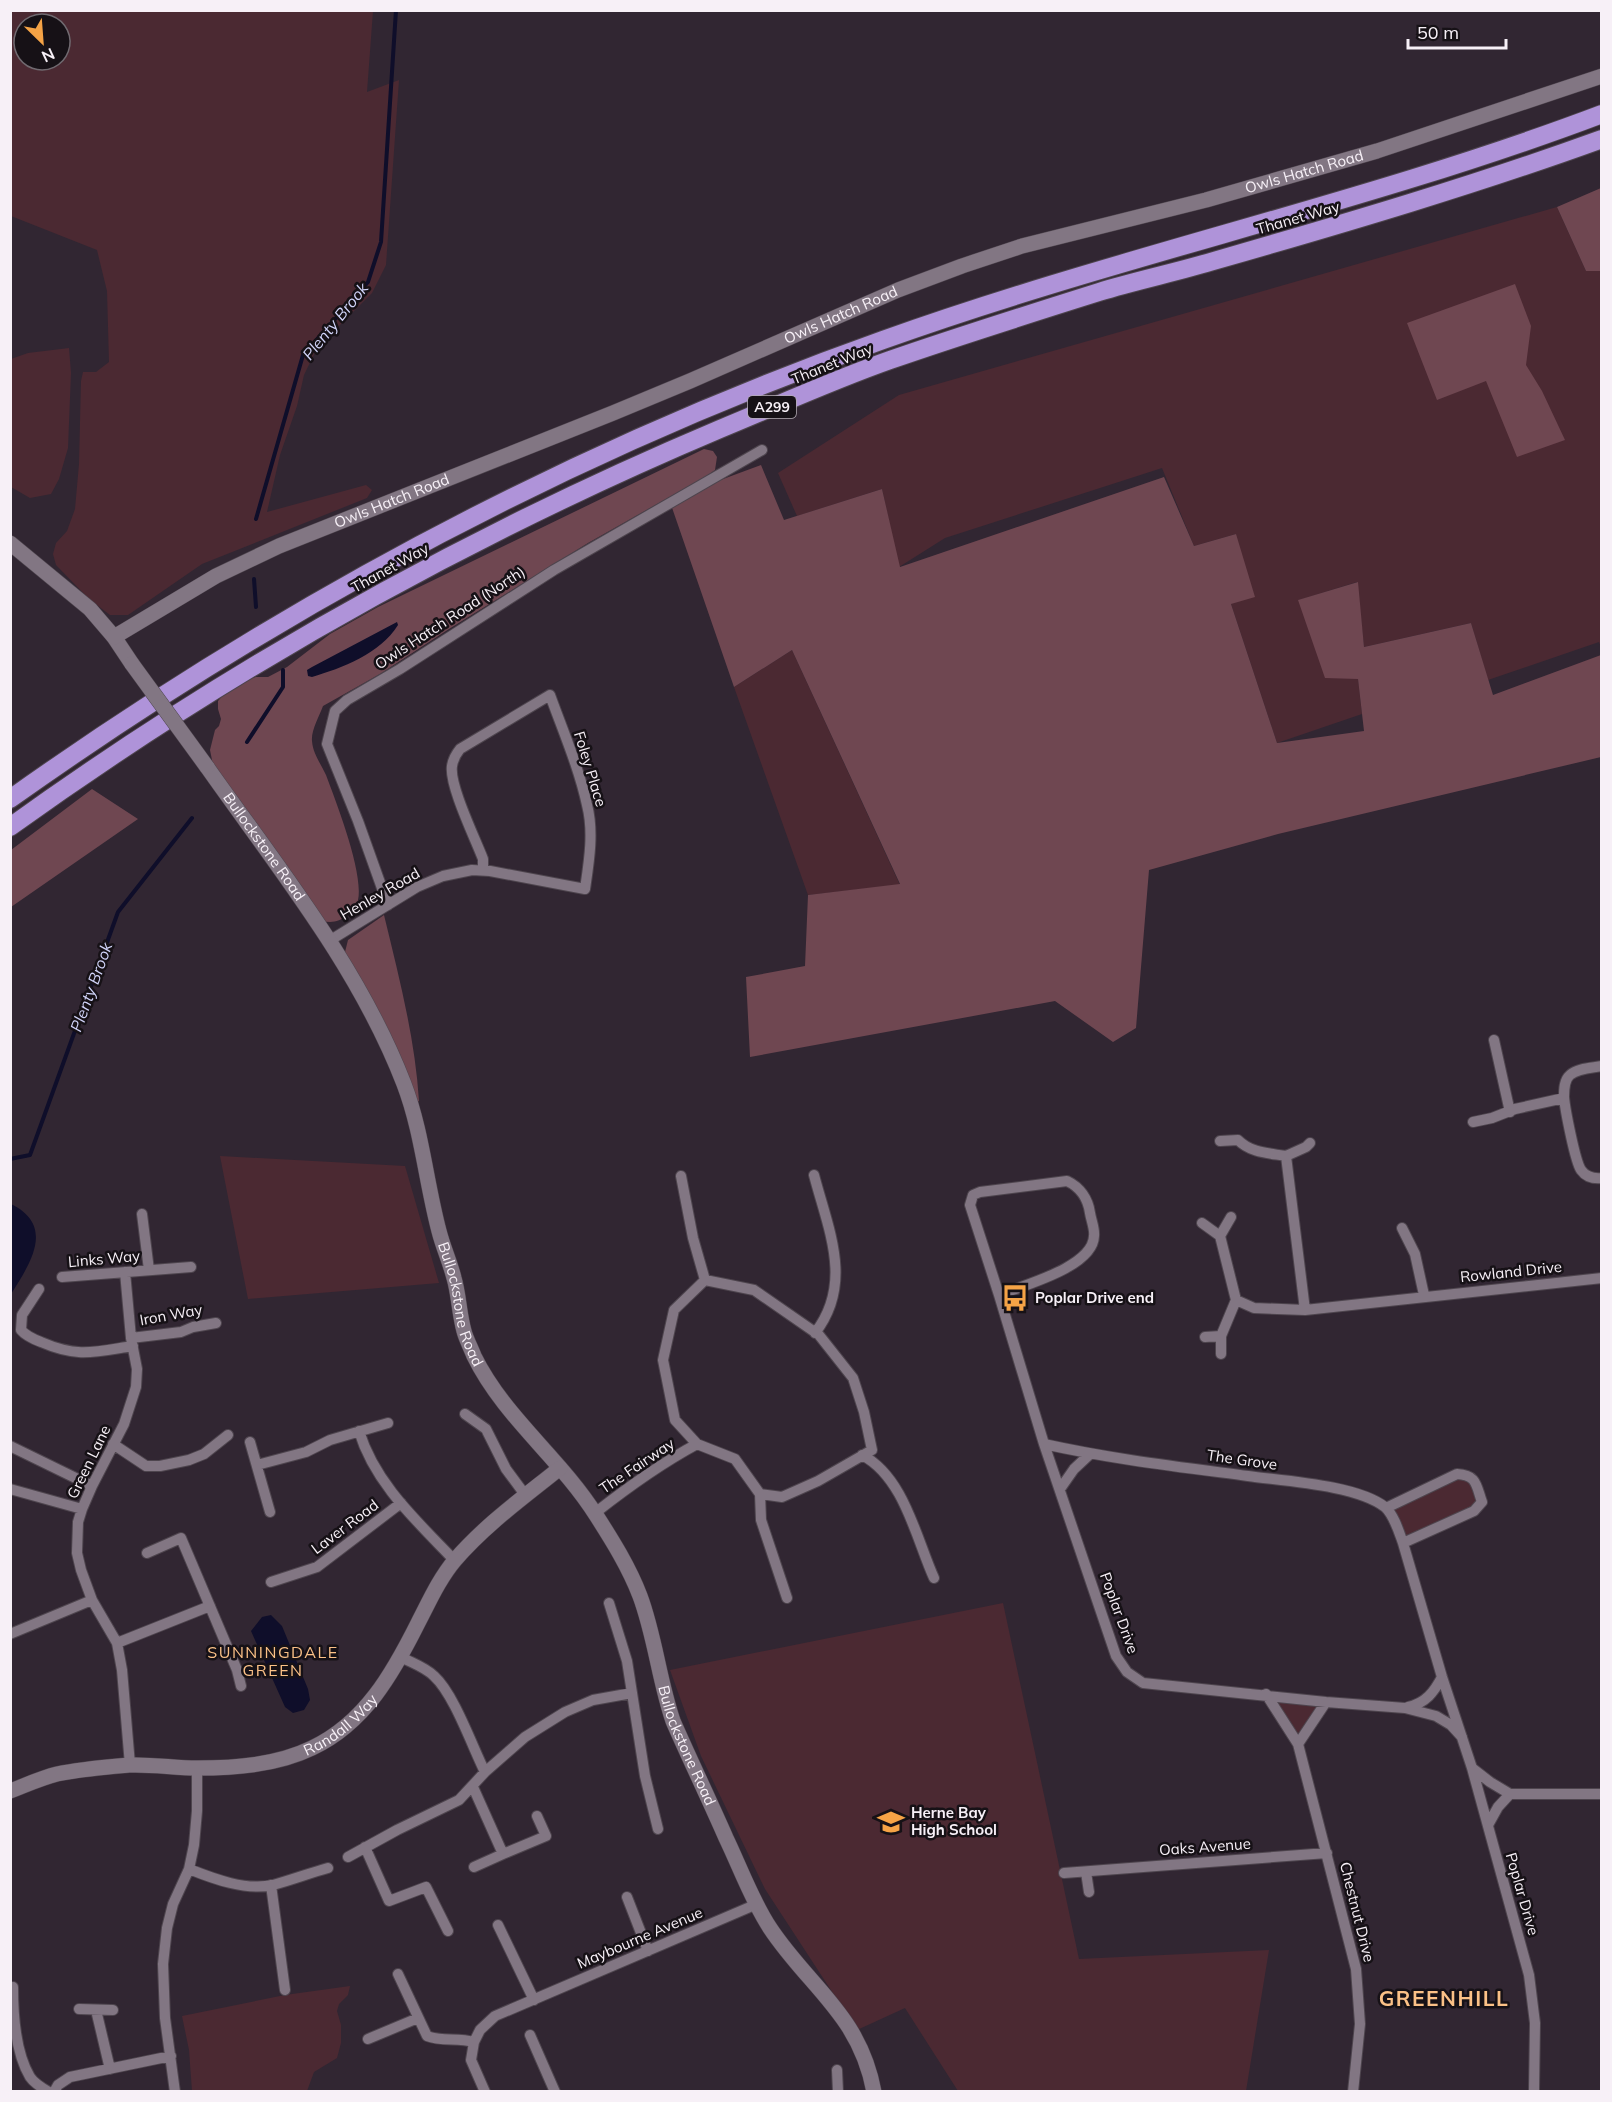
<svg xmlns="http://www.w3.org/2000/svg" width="1612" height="2102" font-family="Mulish,sans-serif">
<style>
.green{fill:#4b2932;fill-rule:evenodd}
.forest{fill:#6f4751}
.water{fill:#0f0e2a}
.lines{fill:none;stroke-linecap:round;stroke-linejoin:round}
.stream{stroke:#0f0e2a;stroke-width:4}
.street-casing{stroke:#4e454e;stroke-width:12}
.secondary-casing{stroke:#4e454e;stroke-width:16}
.highway-casing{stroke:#4e454e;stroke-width:20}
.street{stroke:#827683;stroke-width:10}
.secondary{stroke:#827683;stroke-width:15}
.highway{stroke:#af93d9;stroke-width:18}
.secondary-bridge-casing{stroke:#4e454e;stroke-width:16;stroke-linecap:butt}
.secondary-bridge{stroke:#827683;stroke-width:15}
.labels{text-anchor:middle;stroke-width:5;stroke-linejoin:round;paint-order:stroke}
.shield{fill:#161116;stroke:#b4adb4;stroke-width:1.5}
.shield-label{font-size:14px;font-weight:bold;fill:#f7f0f7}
.street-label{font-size:15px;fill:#f7f0f7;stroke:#161116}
.poi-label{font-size:15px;font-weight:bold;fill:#f7f0f7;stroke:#161116;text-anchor:start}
.water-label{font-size:16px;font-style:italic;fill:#d1d4f9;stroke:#161116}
.neighbourhood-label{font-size:16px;letter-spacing:1.5px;fill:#fbc187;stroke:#161116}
.district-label{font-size:21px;font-weight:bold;letter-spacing:1.5px;fill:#fbc187;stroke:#161116}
</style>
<rect width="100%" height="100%" fill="#312632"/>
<path class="green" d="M 10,11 L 373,11 L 367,92 L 399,80 L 386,265 L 372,293 L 317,348 L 304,375 L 297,406 L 280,455 L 267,512 L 366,485 L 372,490 L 367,498 L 202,564 L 128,615 L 110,615 L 89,599 L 56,565 L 53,554 L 56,543 L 67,531 L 75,509 L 79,464 L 81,381 L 83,372 L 96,372 L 109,362 L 107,291 L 97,250 L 11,216 ZM 24,24 L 60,24 L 60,60 L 24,60 Z
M 1557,207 L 1586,271 L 1601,271 L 1601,647 L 1599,642 L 1488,680 L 1471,623 L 1364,647 L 1357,582 L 1299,600 L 1358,678 L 1362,714 L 1277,743 L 1231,604 L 1236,534 L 1194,546 L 1162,468 L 945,538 L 899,567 L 882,489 L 797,516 L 778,473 L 899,395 Z
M 69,348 L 71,373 L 68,448 L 59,479 L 51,494 L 30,498 L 11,487 L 11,359 L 28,353 Z
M 792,650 L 900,885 L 808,895 L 734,687 Z
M 220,1156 L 405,1166 L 439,1283 L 248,1299 Z
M 1468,1475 L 1482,1502 L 1403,1543 L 1386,1508 Z
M 1003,1603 L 1079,1959 L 1269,1950 L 1246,2091 L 958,2091 L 905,2008 L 857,2030 L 765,1889 L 701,1756 L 670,1670 Z
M 1266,1694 L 1326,1702 L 1298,1744 Z
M 350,1986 L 348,1995 L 339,2004 L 337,2011 L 341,2025 L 341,2043 L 337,2058 L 314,2072 L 307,2091 L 192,2091 L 189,2050 L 182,2016 L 285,1995 Z"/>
<path class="forest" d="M 1601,188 L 1601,271 L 1586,271 L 1557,207 Z
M 1515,284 L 1531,326 L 1526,365 L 1542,391 L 1565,440 L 1517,457 L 1486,381 L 1437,400 L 1407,323 Z
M 704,449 L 713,451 L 717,457 L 715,470 L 705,477 L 588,543 L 449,629 L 380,674 L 323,706 C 319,717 311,730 312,741 C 313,754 321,764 326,775 C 336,802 364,873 358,900 C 357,906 352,912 348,915 C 339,922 332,923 322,921 L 213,765 L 210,750 L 215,730 L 219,726 L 221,719 L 218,709 L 218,701 L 224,694 L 246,680 L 256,677 L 268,677 L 287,667 L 330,634 L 378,607 Z
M 761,465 L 784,520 L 882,489 L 900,567 L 1164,477 L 1194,546 L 1236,534 L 1255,597 L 1231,604 L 1277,743 L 1364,731 L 1358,679 L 1325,678 L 1298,600 L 1358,582 L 1364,647 L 1471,623 L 1493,695 L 1601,655 L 1601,757 L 1278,834 L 1149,870 L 1136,1028 L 1113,1042 L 1055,1001 L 750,1057 L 746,977 L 805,966 L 808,895 L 900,884 L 792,650 L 734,687 L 669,499 Z
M 92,789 L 138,819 L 11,907 L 11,850 Z
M 384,915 C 399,977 415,1038 419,1101 L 415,1103 L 344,956 L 348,940 Z"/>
<path class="water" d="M 397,622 L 398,625 C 380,654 342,668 312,677 L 308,676 L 307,670 L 312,667 Z
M 11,1204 C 56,1226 30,1264 11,1294 Z
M 271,1615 L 282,1626 L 308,1689 L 310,1700 L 304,1710 L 293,1713 L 285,1707 L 251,1631 L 262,1617 Z"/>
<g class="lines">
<path class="stream" d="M 256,519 L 303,355 L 368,282 L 381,242 L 396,10
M 254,579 L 256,607
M 247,742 L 283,687 L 283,670
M 10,1159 L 30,1155 L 118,912 L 192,818"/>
<defs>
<path id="street" d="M 388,905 L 358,821 L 327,744 L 335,711 L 347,700 L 400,669 L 554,570 L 762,450
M 329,941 L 417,887 L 443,876 L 472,870 L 490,871 L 585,889 C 589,862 594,832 587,805 C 579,768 563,731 550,695 L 460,749 C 456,754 453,759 452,766 C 449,785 475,838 483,859 L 483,870
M 1494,1040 L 1510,1112
M 1602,1066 C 1592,1068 1578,1068 1570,1075 C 1564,1080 1564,1090 1564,1097 C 1565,1109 1575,1161 1581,1170 C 1586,1177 1593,1179 1602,1178
M 1473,1122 L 1492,1118 L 1515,1109 L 1564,1098
M 1220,1141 L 1238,1140 C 1251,1153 1268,1153 1286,1156 L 1305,1310
M 1286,1156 L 1306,1147 L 1310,1143
M 814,1175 C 828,1229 854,1283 815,1333
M 681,1176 L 693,1238 L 705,1280
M 142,1214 L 149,1270
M 1202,1223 L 1220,1236 L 1236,1300 L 1221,1336 L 1221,1354
M 1402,1228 L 1415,1254 L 1424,1295
M 1220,1236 L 1231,1217
M 125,1272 L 131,1338 L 137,1369 L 136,1387 L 124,1424 L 92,1486 L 82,1509 L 78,1522 L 77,1553 L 81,1570 L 92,1600 L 117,1643 L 122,1670 L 130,1765
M 62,1277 L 191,1267
M 705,1280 L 754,1290 L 819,1335 L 853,1378 L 864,1412 L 872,1450 L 818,1481 L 782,1497 L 760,1494 L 735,1459 L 697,1444 L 675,1420 L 663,1360 L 674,1310 Z
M 39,1289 L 22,1315 L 21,1330 C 26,1336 33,1339 41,1342 C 78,1358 94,1352 133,1346
M 999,1295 C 1024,1285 1093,1267 1094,1236 C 1095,1229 1091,1220 1090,1213 C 1088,1199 1080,1187 1067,1181 L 980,1192 L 973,1195 L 970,1205 L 999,1295 L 1044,1444 L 1116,1656 L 1127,1672 L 1143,1683 L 1326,1702 L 1405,1708 L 1436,1716 L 1451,1725 L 1462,1737
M 1236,1300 L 1254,1308 L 1305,1310 L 1602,1278
M 1205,1337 L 1221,1336
M 131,1338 L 181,1332 L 193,1327 L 216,1323
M 465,1414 L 486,1429 L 506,1469 L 526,1496
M 359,1431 C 375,1484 418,1522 455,1561
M 250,1442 L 270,1512
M 113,1444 L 146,1466 L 160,1466 L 189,1460 L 204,1454 L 228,1435
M 1044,1444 C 1111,1459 1180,1467 1248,1476 C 1284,1481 1357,1485 1385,1507 C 1394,1515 1399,1532 1403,1543 L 1442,1677 L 1472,1768 L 1529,1975 L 1535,2023 L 1534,2092
M 10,1446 L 92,1486
M 862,1455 C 904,1477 916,1538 934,1578
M 257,1465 L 306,1452 L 330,1440 L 388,1423
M 10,1489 L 82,1509
M 1060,1489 L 1074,1469 L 1090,1454
M 760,1494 L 761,1520 L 787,1598
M 1386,1508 L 1457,1474 C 1477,1475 1476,1485 1482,1502 L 1474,1511 L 1403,1543
M 595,1513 C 628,1487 660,1464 697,1444
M 147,1553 L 181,1538 L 237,1670 L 241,1686
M 271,1582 L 317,1567 L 401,1503
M 609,1603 L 627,1661 L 645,1776 L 658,1829
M 10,1634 L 92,1600
M 117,1643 L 210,1606
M 401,1657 C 412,1663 425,1667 434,1676 C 454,1694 472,1746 485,1772
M 1266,1694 L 1298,1744 L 1356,1969 L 1360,2024 L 1353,2092
M 1408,1707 C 1426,1703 1434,1692 1442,1677
M 1298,1744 L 1326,1702
M 1472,1768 L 1490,1782 L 1510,1794 L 1602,1794
M 473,1787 L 503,1854 L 474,1867
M 1488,1825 L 1498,1807 L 1510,1794
M 365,1847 L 389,1901 L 426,1887 L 448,1931
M 503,1854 L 546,1836 L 537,1816
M 348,1857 L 397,1830 L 459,1800 L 485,1772 L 525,1737 L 565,1712 L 593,1700 L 632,1693
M 189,1869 C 214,1879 246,1891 273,1885 C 291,1880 310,1873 328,1868
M 1086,1872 L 1089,1892
M 1064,1873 L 1327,1853
M 271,1885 L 285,1990
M 627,1897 L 648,1951
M 498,1925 L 534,2000
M 398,1974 L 427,2036 C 442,2042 458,2037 474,2042
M 13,1987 C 13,2015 15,2052 30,2077 C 34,2083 42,2088 49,2092
M 79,2009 L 113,2010
M 96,2010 L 110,2069
M 530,2035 L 555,2092
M 368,2039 L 418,2018
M 837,2070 L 838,2092
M 54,2092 L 58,2085 L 70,2077 L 171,2056
M 175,2092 L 165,2018 L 163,1964 L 167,1928 L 173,1904 L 189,1869 L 194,1845 L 197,1811 L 197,1768
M 485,2092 L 471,2060 L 474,2042 L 480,2030 L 495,2016 L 757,1904"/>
<g id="secondary">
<path d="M 10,543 L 90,609 L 114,637 L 132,664"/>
<path id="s1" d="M 114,637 L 216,576 L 279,546 L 613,413 L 690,381 L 898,290 L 962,266 L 1022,246 L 1206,200 L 1377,151 L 1602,76"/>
<path id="s2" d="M 207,767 C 278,868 359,967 404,1084 C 422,1131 426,1182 439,1231 C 443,1247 450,1262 454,1278 C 459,1295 459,1313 464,1331 C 466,1339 471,1348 474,1356 C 504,1417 560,1458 596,1515 C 612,1540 629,1567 640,1596 C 655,1636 659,1680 673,1721 C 690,1760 709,1799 726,1838 C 740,1867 752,1901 770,1928 C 809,1987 860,2015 874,2092"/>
<path id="s3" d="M 10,1791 C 26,1785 41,1778 57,1774 C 80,1769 106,1767 129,1765 C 152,1764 175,1768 197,1768 C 235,1768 277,1765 312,1748 C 365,1723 393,1673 418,1623 C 429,1602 439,1579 455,1560 C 485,1525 524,1497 560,1468"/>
</g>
<path id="highway" d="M 10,799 C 279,608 573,450 883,340 C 1120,255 1367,203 1602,114
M 10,827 C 231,668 469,535 720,429 C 776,406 833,380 890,360 C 959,336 1029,314 1099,292 C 1138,280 1178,272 1217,260 C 1346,223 1475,185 1602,139"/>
</defs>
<use href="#street" class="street-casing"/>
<use href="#secondary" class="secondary-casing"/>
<use href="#highway" class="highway-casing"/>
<use href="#street" class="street"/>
<use href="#secondary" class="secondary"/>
<use href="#highway" class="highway"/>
<defs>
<path id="secondary-bridge" d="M 132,664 L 207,767"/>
</defs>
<use href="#secondary-bridge" class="secondary-bridge-casing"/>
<use href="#secondary-bridge" class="secondary-bridge"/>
</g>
<defs>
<symbol id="bus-bare" viewBox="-9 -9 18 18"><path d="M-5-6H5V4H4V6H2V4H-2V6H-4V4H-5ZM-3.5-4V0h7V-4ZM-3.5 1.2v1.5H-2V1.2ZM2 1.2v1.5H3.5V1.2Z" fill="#f5a346" stroke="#161116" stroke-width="2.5" paint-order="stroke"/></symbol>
<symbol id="school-bare" viewBox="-9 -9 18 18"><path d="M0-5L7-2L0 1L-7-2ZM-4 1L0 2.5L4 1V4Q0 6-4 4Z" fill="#f5a346" stroke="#161116" stroke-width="2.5" paint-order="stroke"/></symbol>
</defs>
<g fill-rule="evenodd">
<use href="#bus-bare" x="996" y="1279" width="38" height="38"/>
<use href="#school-bare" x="872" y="1803" width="38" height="38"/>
</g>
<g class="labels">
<rect class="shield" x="748" y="396" width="48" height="22" rx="4.5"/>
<g class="shield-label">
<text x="772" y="412">A299</text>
</g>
<g class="street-label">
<text dy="5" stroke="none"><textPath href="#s1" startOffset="1282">Owls Hatch Road</textPath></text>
<text transform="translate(1298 218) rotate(-16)" y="5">Thanet Way</text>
<text dy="5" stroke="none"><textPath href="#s1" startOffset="796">Owls Hatch Road</textPath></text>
<text transform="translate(832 364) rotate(-22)" y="5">Thanet Way</text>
<text dy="5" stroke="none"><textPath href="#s1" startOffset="310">Owls Hatch Road</textPath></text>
<text transform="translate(390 568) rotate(-29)" y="5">Thanet Way</text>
<text transform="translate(450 618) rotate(-33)" y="5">Owls Hatch Road (North)</text>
<text transform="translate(590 769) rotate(73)" y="5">Foley Place</text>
<text dy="5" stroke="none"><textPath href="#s2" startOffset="98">Bullockstone Road</textPath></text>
<text transform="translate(380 894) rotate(-30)" y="5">Henley Road</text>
<text transform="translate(104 1259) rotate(-5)" y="5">Links Way</text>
<text transform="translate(1511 1272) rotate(-6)" y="5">Rowland Drive</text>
<text dy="5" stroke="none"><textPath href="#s2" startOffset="602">Bullockstone Road</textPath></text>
<text transform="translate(171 1315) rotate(-10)" y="5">Iron Way</text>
<text transform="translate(1242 1460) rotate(8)" y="5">The Grove</text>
<text transform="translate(89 1462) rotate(-64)" y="5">Green Lane</text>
<text transform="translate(637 1466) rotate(-34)" y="5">The Fairway</text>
<text transform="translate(345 1527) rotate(-37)" y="5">Laver Road</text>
<text transform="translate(1119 1613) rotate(70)" y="5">Poplar Drive</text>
<text dy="5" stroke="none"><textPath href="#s3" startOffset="345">Randall Way</textPath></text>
<text dy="5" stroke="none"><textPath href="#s2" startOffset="1106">Bullockstone Road</textPath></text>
<text transform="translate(1205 1847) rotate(-4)" y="5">Oaks Avenue</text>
<text transform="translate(1522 1894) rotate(74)" y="5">Poplar Drive</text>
<text transform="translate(1357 1912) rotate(76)" y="5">Chestnut Drive</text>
<text transform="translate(640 1938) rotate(-23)" y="5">Maybourne Avenue</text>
</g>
<g class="poi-label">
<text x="1035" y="1303">Poplar Drive end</text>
<text x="911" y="1818">Herne Bay<tspan x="911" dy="17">High School</tspan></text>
</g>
<g class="water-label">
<text transform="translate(335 321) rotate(-51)" y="6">Plenty Brook</text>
<text transform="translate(91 987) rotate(-70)" y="6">Plenty Brook</text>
</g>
<g class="neighbourhood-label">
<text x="273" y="1658">SUNNINGDALE<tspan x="273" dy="18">GREEN</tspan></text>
</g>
<g class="district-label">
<text x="1444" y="2006">GREENHILL</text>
</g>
</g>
<rect width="1612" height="2102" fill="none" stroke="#f7f0f7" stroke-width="24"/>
<g transform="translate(42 42) rotate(155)"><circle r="28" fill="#161116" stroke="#706a70" stroke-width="1.5"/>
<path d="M0-4.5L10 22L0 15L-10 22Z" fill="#f5a346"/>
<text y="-9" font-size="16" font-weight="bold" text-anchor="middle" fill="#f7f0f7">N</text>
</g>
<path d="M1408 39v9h98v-9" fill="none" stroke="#f7f0f7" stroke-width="3"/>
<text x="1417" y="39" font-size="18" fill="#f7f0f7" stroke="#161116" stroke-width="4.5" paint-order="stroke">50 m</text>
</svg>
